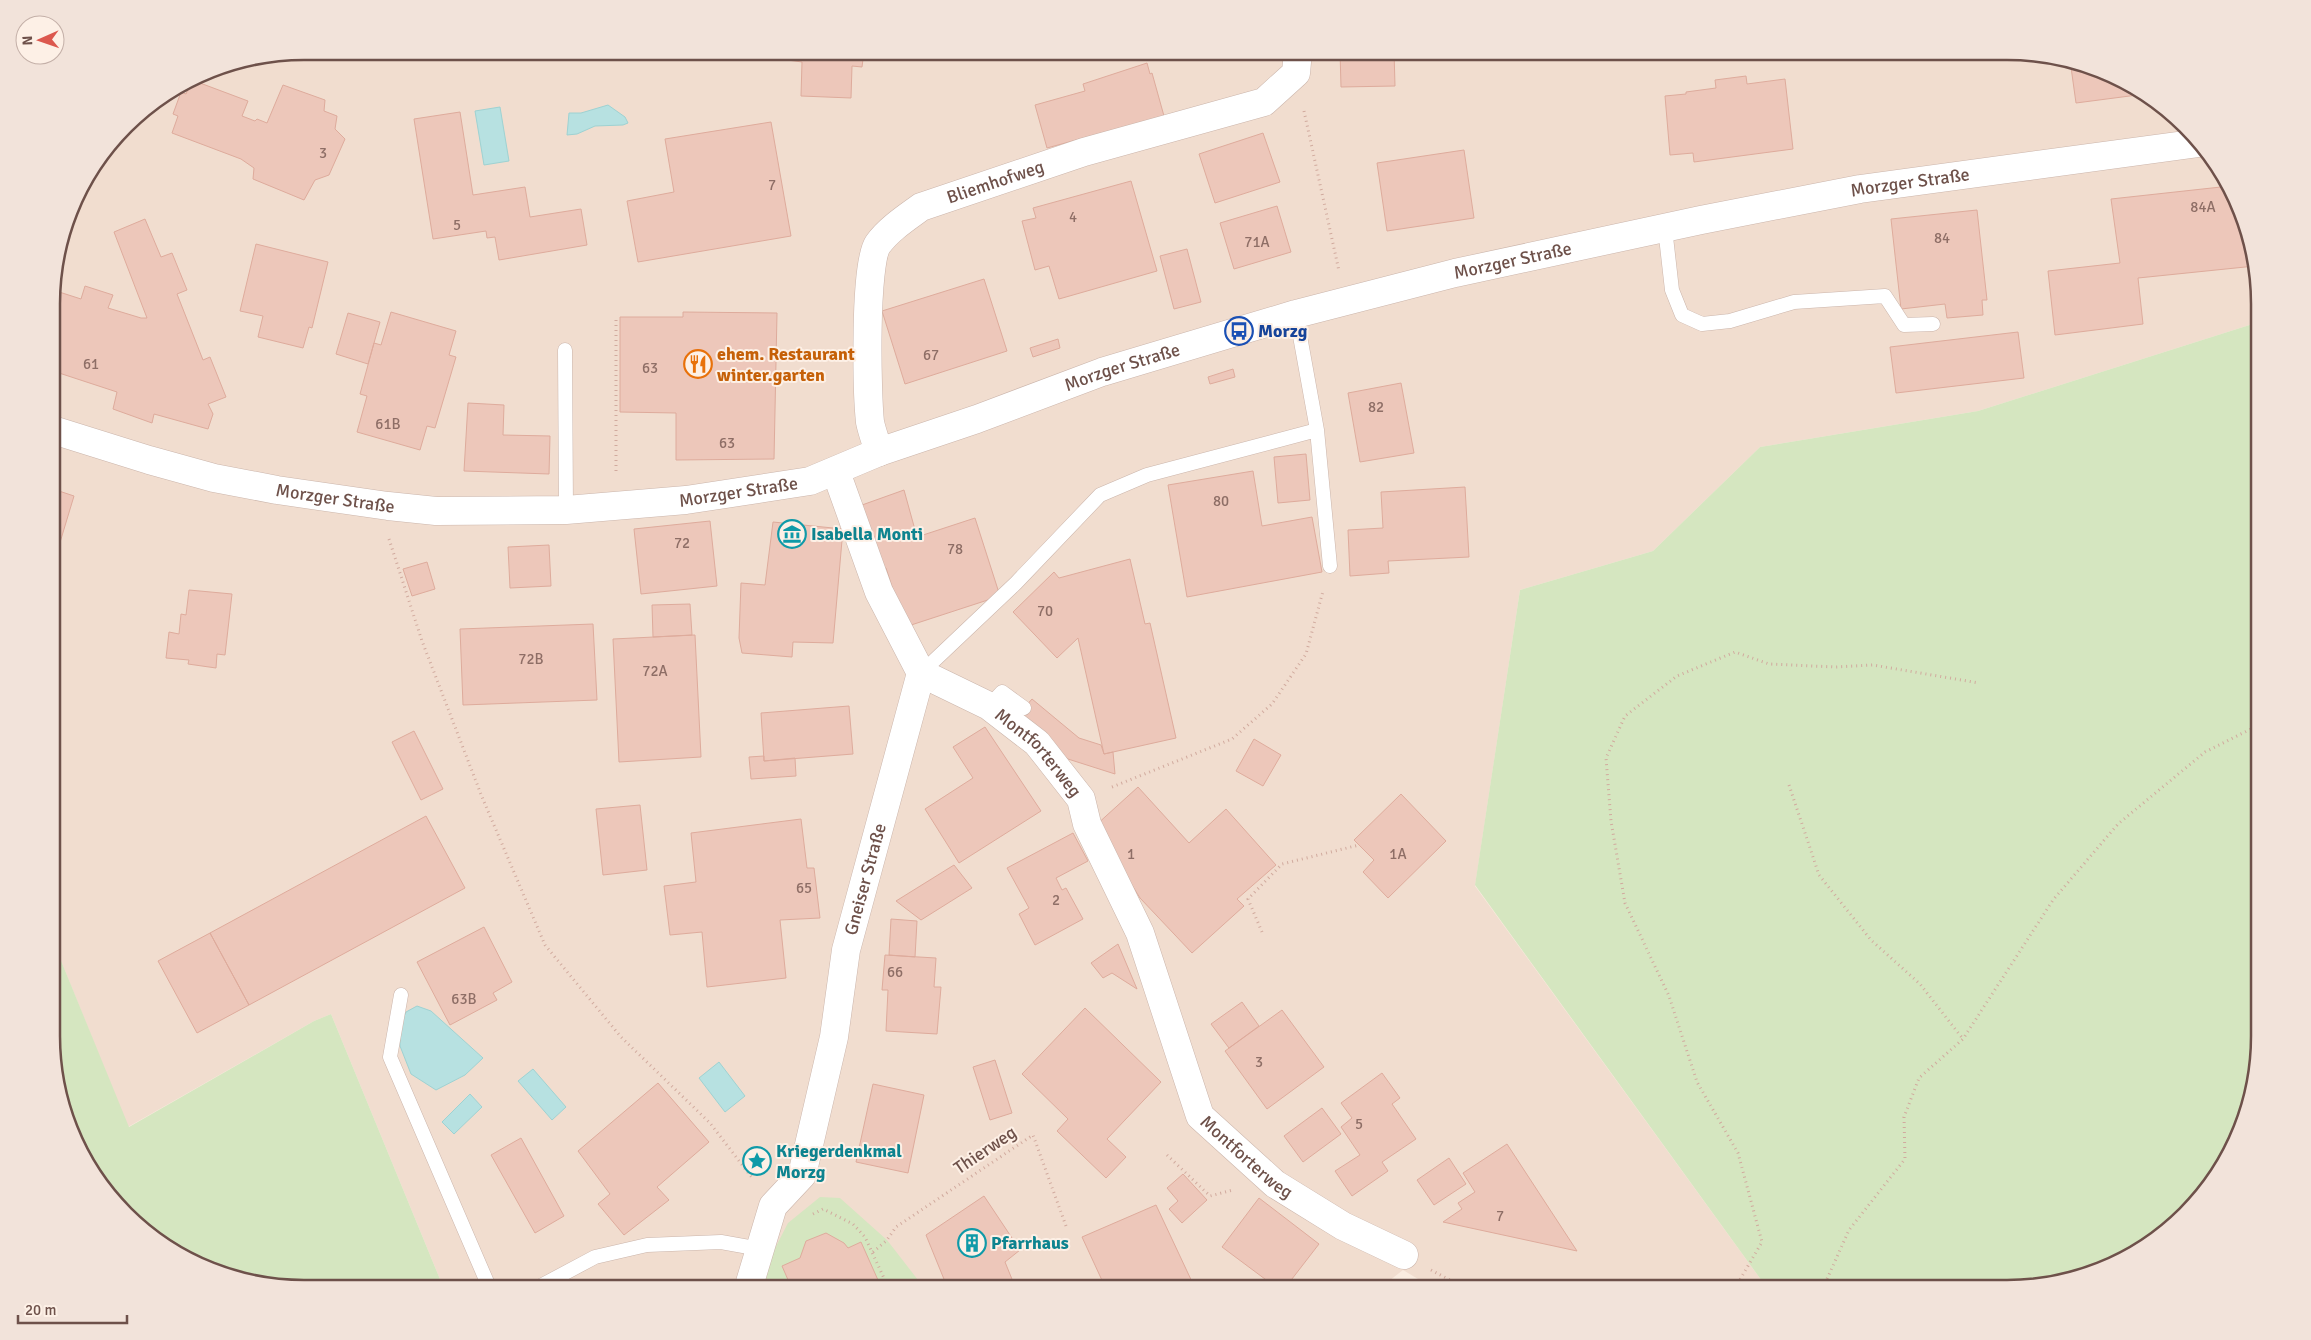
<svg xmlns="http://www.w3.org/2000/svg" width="2311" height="1340" font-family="Signika,sans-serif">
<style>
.residential{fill:#f1ddcf}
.green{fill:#d5e6c0}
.water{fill:#b7e1e1;stroke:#9ed2d2}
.building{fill:#edc7ba;stroke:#deab9c}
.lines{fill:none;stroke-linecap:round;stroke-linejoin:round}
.service-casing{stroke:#cbb5ab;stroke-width:15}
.minor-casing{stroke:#cbb5ab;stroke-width:29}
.tertiary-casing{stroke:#cbb5ab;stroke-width:29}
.path{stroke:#d1aa9e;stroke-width:3;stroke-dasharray:1 4;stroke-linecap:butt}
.service{stroke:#fff;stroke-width:14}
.minor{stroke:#fff;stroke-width:28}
.tertiary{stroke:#fff;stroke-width:28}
.labels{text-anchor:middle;stroke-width:4;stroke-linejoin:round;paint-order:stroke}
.number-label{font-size:15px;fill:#8e6e66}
.street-label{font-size:18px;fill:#6e514a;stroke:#fdf0e6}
.transit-label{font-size:18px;font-weight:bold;fill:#164399;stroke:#fdf0e6;text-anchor:start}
.food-label{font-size:18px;font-weight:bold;fill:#c56008;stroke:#fdf0e6;text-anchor:start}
.culture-label{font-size:18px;font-weight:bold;fill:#0d838f;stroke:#fdf0e6;text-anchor:start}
.rim{fill:none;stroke:#6e514a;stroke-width:2.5}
</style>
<rect width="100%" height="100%" fill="#faece0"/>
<path class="residential" d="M 304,51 L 2007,51 L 2073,60 L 2134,85 L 2186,125 L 2226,177 L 2246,223 L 2259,287 L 2259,322 L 1978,411 L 1760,447 L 1653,551 L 1520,590 L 1475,886 L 1767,1288 L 1433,1288 L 1403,1270 L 1380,1288 L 444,1289 L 331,1014 L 314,1021 L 128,1127 L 53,941 L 53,271 L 77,192 L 137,114 L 208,70 Z"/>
<path class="green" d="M 2259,322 L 2259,1052 L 2246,1117 L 2226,1163 L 2186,1215 L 2134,1255 L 2073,1280 L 2023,1288 L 1767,1288 L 1475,885 L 1520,590 L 1653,551 L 1760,447 L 1978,411 Z
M 53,941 L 129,1127 L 314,1021 L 331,1014 L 444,1289 L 304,1289 L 238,1280 L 177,1255 L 125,1215 L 94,1176 L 65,1118 L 53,1069 Z
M 820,1197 L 840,1198 L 887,1240 L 925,1289 L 764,1289 L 771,1256 L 788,1223 Z"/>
<path class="water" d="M 608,105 L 625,117 L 628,123 L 623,125 L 595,126 L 577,134 L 567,135 L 569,113 L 581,113 Z
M 500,107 L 509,161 L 484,165 L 475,111 Z
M 417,1006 L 431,1011 L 483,1058 L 465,1075 L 436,1090 L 411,1074 L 400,1046 L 400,1026 L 406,1012 Z
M 719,1062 L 745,1096 L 725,1112 L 699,1078 Z
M 533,1069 L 566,1107 L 552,1120 L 518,1081 Z
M 470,1094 L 482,1107 L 454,1134 L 442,1122 Z"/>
<path class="building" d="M 781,51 L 864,51 L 862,67 L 852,66 L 851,98 L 801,96 L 802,62 L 780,59 Z
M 1340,51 L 1394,51 L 1395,86 L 1341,87 Z
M 2070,60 L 2134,85 L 2145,94 L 2076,103 Z
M 1147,63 L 1150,74 L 1152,73 L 1164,116 L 1047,148 L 1035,105 L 1085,91 L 1083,84 Z
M 1746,76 L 1747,84 L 1785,79 L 1793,149 L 1694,162 L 1693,153 L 1670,155 L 1665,96 L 1686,94 L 1686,92 L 1716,88 L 1715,80 Z
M 192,80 L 248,101 L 242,116 L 255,121 L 257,119 L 267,123 L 283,85 L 325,100 L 324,111 L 337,116 L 335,129 L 345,139 L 329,175 L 315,180 L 304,200 L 253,179 L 254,168 L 241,159 L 172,133 L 178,116 L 173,114 L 181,92 L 186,94 Z
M 460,112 L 473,195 L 525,187 L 530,217 L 581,209 L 587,245 L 499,260 L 495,237 L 487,238 L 486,231 L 433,239 L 414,119 Z
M 771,122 L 791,236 L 638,262 L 627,201 L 674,192 L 665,139 Z
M 1263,133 L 1280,182 L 1215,203 L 1199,154 Z
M 1464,150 L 1474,218 L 1387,231 L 1377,163 Z
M 1131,181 L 1157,271 L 1059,299 L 1049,266 L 1035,270 L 1022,221 L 1036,218 L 1033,208 Z
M 2230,186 L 2246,223 L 2255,266 L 2138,278 L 2143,324 L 2055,335 L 2048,271 L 2120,263 L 2111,199 Z
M 1277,206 L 1291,252 L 1234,269 L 1220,223 Z
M 1977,210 L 1987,300 L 1982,300 L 1983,315 L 1947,318 L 1945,304 L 1901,309 L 1891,219 Z
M 145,219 L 161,257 L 172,253 L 187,290 L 177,294 L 203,360 L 210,357 L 226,397 L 208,404 L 213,414 L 208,429 L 154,414 L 152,423 L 113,409 L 117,392 L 53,371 L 53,290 L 81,299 L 85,286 L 113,295 L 108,308 L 141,318 L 147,318 L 114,232 Z
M 256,244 L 328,262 L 312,328 L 309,327 L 303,348 L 258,337 L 263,316 L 240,311 Z
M 1187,249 L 1201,302 L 1174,309 L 1160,256 Z
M 984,279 L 1007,351 L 905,384 L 882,311 Z
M 391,312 L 456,331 L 449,355 L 456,357 L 435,428 L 427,426 L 420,450 L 357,432 L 367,396 L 360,394 L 374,343 L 381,345 Z
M 683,312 L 777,313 L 774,459 L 676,460 L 676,413 L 620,412 L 620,317 L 683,317 Z
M 348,313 L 380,322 L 368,364 L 336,354 Z
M 2018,332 L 2024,378 L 1896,393 L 1890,347 Z
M 1058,339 L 1060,348 L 1033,357 L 1030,348 Z
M 1233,369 L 1235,377 L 1210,384 L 1208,377 Z
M 1401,383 L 1414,453 L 1360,462 L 1348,393 Z
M 468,403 L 504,405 L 503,435 L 550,436 L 549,474 L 464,471 Z
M 1306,454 L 1310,500 L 1278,503 L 1274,457 Z
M 1253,471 L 1262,526 L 1312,517 L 1322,572 L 1187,597 L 1168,485 Z
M 1465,487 L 1469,557 L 1388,561 L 1389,573 L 1350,576 L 1348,530 L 1383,528 L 1381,492 Z
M 53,489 L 74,496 L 55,559 L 53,559 Z
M 904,490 L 917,537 L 975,518 L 1000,596 L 905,627 L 886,568 L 880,570 L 862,505 Z
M 710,521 L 717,586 L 641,594 L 634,529 Z
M 773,522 L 843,529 L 833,643 L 793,642 L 792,657 L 742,653 L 739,638 L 741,583 L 765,585 Z
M 549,545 L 551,586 L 510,588 L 508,547 Z
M 1130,559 L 1145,624 L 1150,623 L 1176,738 L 1104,754 L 1078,638 L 1057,658 L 1013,612 L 1054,572 L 1059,578 Z
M 427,562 L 435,589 L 412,596 L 403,569 Z
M 189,590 L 232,594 L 225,655 L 217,654 L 216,668 L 188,664 L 189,660 L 166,658 L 169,632 L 179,634 L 181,614 L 186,615 Z
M 690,604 L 692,635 L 653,637 L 652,605 Z
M 593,624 L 597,700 L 463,705 L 460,629 Z
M 695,635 L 701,757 L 619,762 L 613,639 Z
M 1032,699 L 1079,738 L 1101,745 L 1104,754 L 1113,752 L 1115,774 L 1068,759 L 1018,715 Z
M 849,706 L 853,754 L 764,761 L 761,713 Z
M 985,727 L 1041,811 L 959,863 L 925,809 L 973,778 L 953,747 Z
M 414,731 L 443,789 L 421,800 L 392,742 Z
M 1254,739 L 1281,755 L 1263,786 L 1236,771 Z
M 764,756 L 764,761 L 795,758 L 796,776 L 751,779 L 749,757 Z
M 1138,787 L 1189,843 L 1226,809 L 1276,865 L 1237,899 L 1244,906 L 1192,953 L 1140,898 L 1095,826 Z
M 1401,794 L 1446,841 L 1388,898 L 1363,872 L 1374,860 L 1354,840 Z
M 640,805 L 647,870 L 603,875 L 596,809 Z
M 426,816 L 465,888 L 249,1005 L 210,933 Z
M 801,819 L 807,868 L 814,868 L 820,918 L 780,920 L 786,978 L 707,987 L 702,932 L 670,935 L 664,886 L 696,882 L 691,833 Z
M 1073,833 L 1088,861 L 1056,878 L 1062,890 L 1066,888 L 1083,919 L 1035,945 L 1019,914 L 1029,908 L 1007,868 Z
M 954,865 L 972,888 L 921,920 L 896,901 Z
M 891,919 L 917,921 L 915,957 L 889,955 Z
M 484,927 L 512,982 L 493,993 L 497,1000 L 450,1025 L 417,962 Z
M 210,933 L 249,1005 L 197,1033 L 158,961 Z
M 1118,944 L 1137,989 L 1112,973 L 1103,978 L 1091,963 Z
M 885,955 L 936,958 L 934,987 L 941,987 L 937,1034 L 886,1031 L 888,990 L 882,990 Z
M 1242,1002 L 1259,1026 L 1229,1048 L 1211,1024 Z
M 1085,1008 L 1161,1082 L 1107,1139 L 1126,1157 L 1106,1178 L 1057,1131 L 1068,1119 L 1022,1074 Z
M 1282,1010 L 1324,1067 L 1267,1109 L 1225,1051 Z
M 995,1060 L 1012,1113 L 990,1120 L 973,1067 Z
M 1382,1073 L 1400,1098 L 1392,1104 L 1416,1139 L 1382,1162 L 1388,1171 L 1352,1196 L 1335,1171 L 1360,1155 L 1341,1127 L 1352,1118 L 1341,1103 Z
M 658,1083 L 709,1142 L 657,1187 L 669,1200 L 624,1235 L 598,1204 L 610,1194 L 578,1151 Z
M 873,1084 L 924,1095 L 908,1173 L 856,1162 Z
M 1322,1108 L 1341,1134 L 1303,1162 L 1284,1136 Z
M 521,1138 L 564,1216 L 535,1233 L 491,1155 Z
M 1507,1144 L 1577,1251 L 1443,1222 L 1462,1209 L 1458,1203 L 1475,1192 L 1463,1173 Z
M 1449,1158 L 1466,1184 L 1434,1205 L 1417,1180 Z
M 1183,1174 L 1207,1200 L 1182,1223 L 1169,1209 L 1178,1201 L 1167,1188 Z
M 984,1196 L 1020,1250 L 1005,1262 L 1016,1289 L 948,1289 L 926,1235 Z
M 1259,1198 L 1319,1244 L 1285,1288 L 1277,1288 L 1222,1247 Z
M 1156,1205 L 1194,1286 L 1190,1288 L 1106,1289 L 1082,1237 Z
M 826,1233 L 844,1243 L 848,1248 L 861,1242 L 882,1289 L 792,1289 L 782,1266 L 800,1258 L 806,1241 Z
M 626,1282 L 634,1289 L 620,1289 Z"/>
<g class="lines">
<defs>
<path id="service" d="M 1665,228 L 1672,290 L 1682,315 L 1702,324 L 1730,321 L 1794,302 L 1885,296 L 1904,325 L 1933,324
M 1296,314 L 1317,430 L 1330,566
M 565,350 L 566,510
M 921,673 L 1016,583 L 1100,495 L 1147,475 L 1317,430
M 989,706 L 1002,692 L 1024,708
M 401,995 L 390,1057 L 490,1289
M 535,1289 L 595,1257 L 647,1245 L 721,1242 L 760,1249"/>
<g id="minor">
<path id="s1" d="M 879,452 C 876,442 872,432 870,422 C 867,394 864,263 878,244 C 889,229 906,218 921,207 L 1084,152 L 1264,102 L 1296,73 L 1298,51"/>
<path id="s2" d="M 921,673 L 989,706 L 1037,743 L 1081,799 L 1087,824 L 1140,933 L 1200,1116 L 1275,1184 L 1343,1226 L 1404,1255"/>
<path id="s3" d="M 748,1289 L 773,1206 L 802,1175 L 834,1037 L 846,950 L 921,673 L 879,592 L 836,472"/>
</g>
<g id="tertiary">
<path id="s4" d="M 53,430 L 149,460 L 214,478 L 277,490 L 388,506 L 436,511 L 566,510 L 686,500 L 810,481 L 879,452 L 977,419 L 1102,372 L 1296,314 L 1455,273 L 1701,220 L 1860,189 L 2199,143"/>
</g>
</defs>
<use href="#service" class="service-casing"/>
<use href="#minor" class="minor-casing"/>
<use href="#tertiary" class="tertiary-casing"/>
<path class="path" d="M 1304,111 L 1339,271
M 616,320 L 616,473
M 389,539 L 422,641 L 482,797 L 545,945 L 621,1037 L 710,1123 L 753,1179
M 1789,785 L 1819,875 L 1871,940 L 1920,984 L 1963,1039
M 1112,787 L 1232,739 L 1272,704 L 1306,654 L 1323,591
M 1262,932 L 1248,899 L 1282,864 L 1359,845
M 1167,1155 L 1210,1196 L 1233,1190
M 813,1214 L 823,1209 L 853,1224 L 865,1237 L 889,1289
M 873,1252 L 887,1240 L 896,1227 L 1033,1135 L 1066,1226
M 1431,1270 L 1465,1288
M 1735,1288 L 1762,1242 L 1738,1153 L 1697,1082 L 1669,996 L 1625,903 L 1611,821 L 1606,758 L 1625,716 L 1677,676 L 1735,652 L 1769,664 L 1835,667 L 1873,665 L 1979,683
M 1823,1288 L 1849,1230 L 1905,1159 L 1904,1117 L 1919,1078 L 1963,1039 L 2053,900 L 2118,824 L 2205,752 L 2259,725"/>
<use href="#service" class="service"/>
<use href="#minor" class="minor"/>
<use href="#tertiary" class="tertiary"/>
</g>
<defs>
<symbol id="bus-ring" viewBox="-11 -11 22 22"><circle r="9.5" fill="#fdf0e6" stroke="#1a4fb4" stroke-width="1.5"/><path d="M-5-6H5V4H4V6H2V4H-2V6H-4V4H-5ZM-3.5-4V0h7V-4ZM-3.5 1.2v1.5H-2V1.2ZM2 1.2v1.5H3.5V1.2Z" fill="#1a4fb4"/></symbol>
<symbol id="restaurant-ring" viewBox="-11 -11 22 22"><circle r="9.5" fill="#fdf0e6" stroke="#e8710a" stroke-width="1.5"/><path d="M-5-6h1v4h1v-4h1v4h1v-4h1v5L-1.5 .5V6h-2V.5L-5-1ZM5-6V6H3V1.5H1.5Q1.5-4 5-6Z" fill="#e8710a"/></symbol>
<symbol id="museum-ring" viewBox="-11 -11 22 22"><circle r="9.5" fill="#fdf0e6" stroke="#0f9aa8" stroke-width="1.5"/><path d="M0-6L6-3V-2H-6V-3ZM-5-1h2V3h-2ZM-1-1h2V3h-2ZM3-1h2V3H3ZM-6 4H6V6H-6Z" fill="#0f9aa8"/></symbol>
<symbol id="sight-ring" viewBox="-11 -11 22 22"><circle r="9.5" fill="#fdf0e6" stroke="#0f9aa8" stroke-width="1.5"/><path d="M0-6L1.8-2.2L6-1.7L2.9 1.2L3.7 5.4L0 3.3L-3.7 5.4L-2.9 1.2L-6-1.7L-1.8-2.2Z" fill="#0f9aa8"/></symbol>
<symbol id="building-ring" viewBox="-11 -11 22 22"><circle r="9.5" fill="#fdf0e6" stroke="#0f9aa8" stroke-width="1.5"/><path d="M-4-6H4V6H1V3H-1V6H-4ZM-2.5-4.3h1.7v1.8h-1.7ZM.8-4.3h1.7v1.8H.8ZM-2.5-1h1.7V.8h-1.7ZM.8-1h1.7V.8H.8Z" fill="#0f9aa8"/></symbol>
</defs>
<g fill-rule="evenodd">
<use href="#bus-ring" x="1223" y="315" width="32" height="32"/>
<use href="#restaurant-ring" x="682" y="348" width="32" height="32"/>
<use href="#museum-ring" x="776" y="518" width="32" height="32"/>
<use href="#sight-ring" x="741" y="1145" width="32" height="32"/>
<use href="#building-ring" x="956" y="1227" width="32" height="32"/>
</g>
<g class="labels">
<g class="number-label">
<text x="323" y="158">3</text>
<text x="772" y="190">7</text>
<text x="2203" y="212">84A</text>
<text x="1073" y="222">4</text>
<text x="457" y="230">5</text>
<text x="1942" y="243">84</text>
<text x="1257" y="247">71A</text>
<text x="931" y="360">67</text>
<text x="91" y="369">61</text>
<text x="650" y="373">63</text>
<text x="1376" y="412">82</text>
<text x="388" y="429">61B</text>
<text x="727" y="448">63</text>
<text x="1221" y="506">80</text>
<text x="682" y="548">72</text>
<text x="955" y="554">78</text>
<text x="1045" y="616">70</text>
<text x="531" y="664">72B</text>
<text x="655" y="676">72A</text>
<text x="1131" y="859">1</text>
<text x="1398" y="859">1A</text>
<text x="804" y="893">65</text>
<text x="1056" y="905">2</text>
<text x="895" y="977">66</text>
<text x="464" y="1004">63B</text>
<text x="1259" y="1067">3</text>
<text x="1359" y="1129">5</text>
<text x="1500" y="1221">7</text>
</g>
<g class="street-label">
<text dy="6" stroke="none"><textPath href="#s1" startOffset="346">Bliemhofweg</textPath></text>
<text dy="6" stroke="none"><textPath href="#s4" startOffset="1911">Morzger Straße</textPath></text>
<text dy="6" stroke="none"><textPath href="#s4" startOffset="1506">Morzger Straße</textPath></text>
<text dy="6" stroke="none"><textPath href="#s4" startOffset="1101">Morzger Straße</textPath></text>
<text dy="6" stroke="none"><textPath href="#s4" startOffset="696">Morzger Straße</textPath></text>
<text dy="6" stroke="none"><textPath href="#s4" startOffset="291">Morzger Straße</textPath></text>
<text dy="6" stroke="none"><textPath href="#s2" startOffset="144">Montforterweg</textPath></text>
<text dy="6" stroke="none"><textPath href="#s3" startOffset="432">Gneiser Straße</textPath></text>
<text transform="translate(985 1150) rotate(-34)" y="6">Thierweg</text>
<text dy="6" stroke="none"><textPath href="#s2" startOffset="609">Montforterweg</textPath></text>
</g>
<g class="transit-label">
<text x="1258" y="337">Morzg</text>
</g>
<g class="food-label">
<text x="717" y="360">ehem. Restaurant<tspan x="717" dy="21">winter.garten</tspan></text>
</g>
<g class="culture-label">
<text x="811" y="540">Isabella Monti</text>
<text x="776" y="1157">Kriegerdenkmal<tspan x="776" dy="21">Morzg</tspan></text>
<text x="991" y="1249">Pfarrhaus</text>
</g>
</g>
<path d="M0 0H2311V1340H0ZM304 60H2007A244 244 0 0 1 2251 304V1036A244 244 0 0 1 2007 1280H304A244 244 0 0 1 60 1036V304A244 244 0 0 1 304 60Z" fill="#f2e3da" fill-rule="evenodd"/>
<path class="rim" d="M304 60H2007A244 244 0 0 1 2251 304V1036A244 244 0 0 1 2007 1280H304A244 244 0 0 1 60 1036V304A244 244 0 0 1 304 60Z"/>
<g transform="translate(40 40) rotate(268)"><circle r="24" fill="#fdf0e6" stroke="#c4b0a8"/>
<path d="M0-4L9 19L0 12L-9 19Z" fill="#dc584e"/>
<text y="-8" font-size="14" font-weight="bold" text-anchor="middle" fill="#6e514a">N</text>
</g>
<path d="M18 1315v8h109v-8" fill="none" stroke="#6e514a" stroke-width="2.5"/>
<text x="25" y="1315" font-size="15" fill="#6e514a" stroke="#fdf0e6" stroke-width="4" paint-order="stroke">20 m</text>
</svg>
